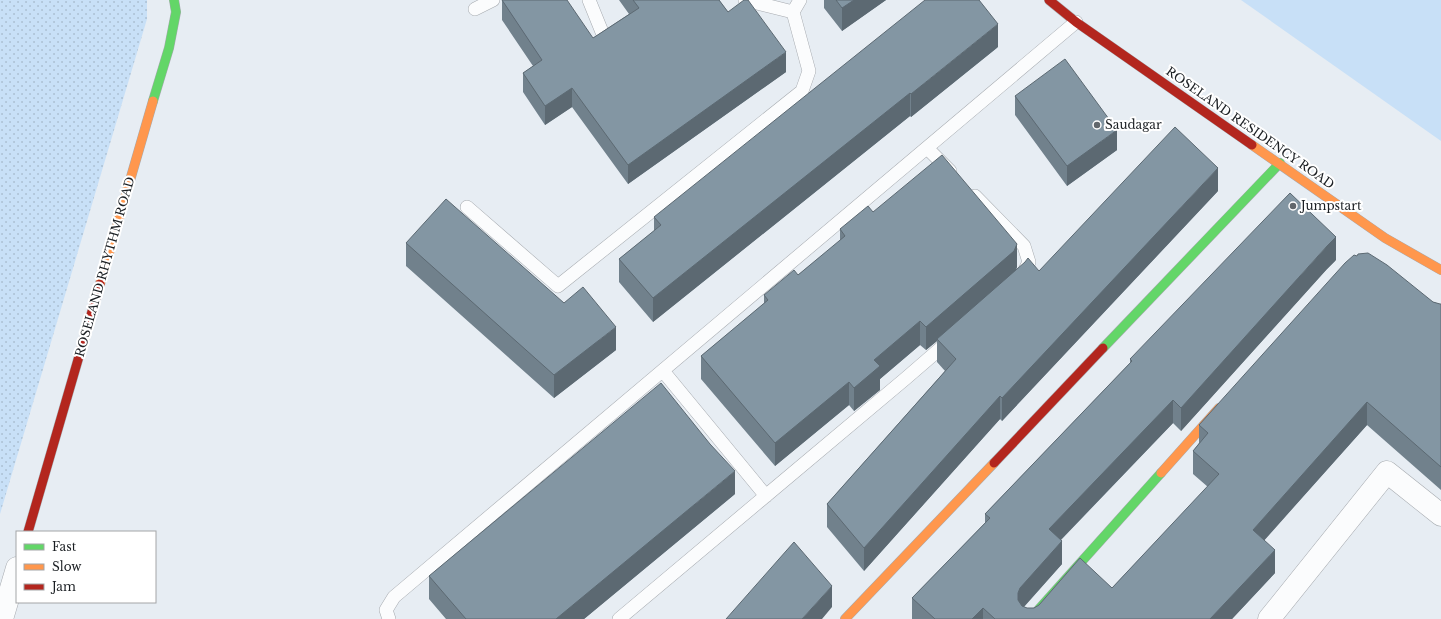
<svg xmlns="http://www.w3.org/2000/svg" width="1441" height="619" font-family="'Libre Baskerville',serif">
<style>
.grass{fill:url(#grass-dots)}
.park{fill:#c8e0f7}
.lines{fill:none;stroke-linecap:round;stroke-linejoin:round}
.lane-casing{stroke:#a6aaaf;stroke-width:14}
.street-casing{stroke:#a6aaaf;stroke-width:23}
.fast-casing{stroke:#a6aaaf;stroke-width:10}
.slow-casing{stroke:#a6aaaf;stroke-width:10}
.jam-casing{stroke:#a6aaaf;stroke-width:10}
.lane{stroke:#fbfcfd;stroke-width:13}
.street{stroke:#fbfcfd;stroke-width:22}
.fast{stroke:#63d668;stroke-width:9}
.slow{stroke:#ff974d;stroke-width:9}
.jam{stroke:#b3261e;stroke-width:9}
.wall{fill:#71818c}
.shaded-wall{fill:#5c6972}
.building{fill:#8396a3;stroke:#5c6972}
.poi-dot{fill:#62676c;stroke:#fff;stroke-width:1.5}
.labels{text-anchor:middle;stroke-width:4;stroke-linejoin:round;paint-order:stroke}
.poi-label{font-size:12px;fill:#1b1f23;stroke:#fff;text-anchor:start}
.street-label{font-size:12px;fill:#1b1f23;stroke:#fff}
</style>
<defs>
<pattern id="grass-dots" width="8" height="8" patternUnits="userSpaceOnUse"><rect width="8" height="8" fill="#c8e0f7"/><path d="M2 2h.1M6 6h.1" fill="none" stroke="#abc0d3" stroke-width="1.8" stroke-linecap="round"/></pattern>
</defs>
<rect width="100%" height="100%" fill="#e7edf3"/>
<path class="grass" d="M 0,0 L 147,0 L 147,19 L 0,514 Z"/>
<path class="park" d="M 1241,0 L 1441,0 L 1441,141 Z"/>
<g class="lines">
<defs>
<path id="lane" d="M 589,0 L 602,32
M 745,0 L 793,12
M 475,9 L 493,0
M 927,148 L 950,171
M 975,196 L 1024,246 L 1029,262 L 1023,274
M 467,207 L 558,286 L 802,91 L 809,71 L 793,12 L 800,0
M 663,371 L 766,496
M 389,619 L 386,610 L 394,597 L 1076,22
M 619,619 L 905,379 L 949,341"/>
<path id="street" d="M 2,619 L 17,568
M 1269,619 L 1387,472 L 1441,515"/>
<path id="fast" d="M 153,101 L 169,48 L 176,12 L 174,0
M 1103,348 L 1280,163
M 1030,619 L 1161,473"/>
<path id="slow" d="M 1252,145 L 1385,238 L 1441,270
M 100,284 L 153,101
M 1161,473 L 1219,408
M 845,619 L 994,463"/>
<path id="jam" d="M 1049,0 L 1076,22 L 1252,145
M 994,463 L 1103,348
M 28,532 L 100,284"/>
</defs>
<use href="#lane" class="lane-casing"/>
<use href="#street" class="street-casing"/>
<use href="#fast" class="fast-casing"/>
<use href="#slow" class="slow-casing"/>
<use href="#jam" class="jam-casing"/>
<use href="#lane" class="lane"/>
<use href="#street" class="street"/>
<use href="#fast" class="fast"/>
<use href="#slow" class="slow"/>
<use href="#jam" class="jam"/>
</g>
<path class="wall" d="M 502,0 L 593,38 L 629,14 L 619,0 L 719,0 L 728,12 L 786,72 L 628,184 L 572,107 L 545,125 L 523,92 L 523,73 L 533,66 L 502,20 Z
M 824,0 L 886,0 L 842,31 L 824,8 Z
M 998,47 L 911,117 L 910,116 L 653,322 L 619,282 L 619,259 L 654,231 L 654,217 Z
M 1015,96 L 1117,150 L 1067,186 L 1015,115 Z
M 1218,191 L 1002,421 L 1000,419 L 864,571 L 827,527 L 827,504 L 945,371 L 937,362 L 937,341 L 926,350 L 920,345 L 880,379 L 880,390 L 854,411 L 849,405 L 775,466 L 701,379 L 701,356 L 764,304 L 764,295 L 798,275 L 840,241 L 840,229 L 873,212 L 1017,267 L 1016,270 L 1039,271 Z
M 406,243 L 616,350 L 554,398 L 406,266 Z
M 1336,260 L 1327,269 L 1181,431 L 1173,423 L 1061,540 L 1062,564 L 1024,607 L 1027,608 L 1034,608 L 1112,588 L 1208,487 L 1193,474 L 1193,451 L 1199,443 L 1199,425 L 1433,302 L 1440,304 L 1441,304 L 1441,490 L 1367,425 L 1264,540 L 1275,573 L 1232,619 L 912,619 L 912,598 L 985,523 L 985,514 L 1130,363 L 1130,359 Z
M 735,494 L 584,619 L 446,619 L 429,599 L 429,576 Z"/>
<path class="shaded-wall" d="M 854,0 L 886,0 L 842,31 L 842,8 Z
M 998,24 L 998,47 L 911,117 L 911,94 Z
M 786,52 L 786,72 L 628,184 L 628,165 Z
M 572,88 L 572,107 L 545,125 L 545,106 Z
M 910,93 L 910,116 L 653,322 L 653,298 Z
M 1117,130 L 1117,150 L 1067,186 L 1067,166 Z
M 1218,168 L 1218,191 L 1002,421 L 1002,398 Z
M 1336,237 L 1336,260 L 1327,269 L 1181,431 L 1181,408 L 1327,246 Z
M 1017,244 L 1017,267 L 1014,274 L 937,339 L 937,341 L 926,350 L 926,327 Z
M 920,321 L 920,345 L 880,379 L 880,390 L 854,411 L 854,388 L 874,360 Z
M 616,327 L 616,350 L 554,398 L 554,375 Z
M 849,382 L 849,405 L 775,466 L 775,443 Z
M 1000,396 L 1000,419 L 864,571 L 864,548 Z
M 1173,400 L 1173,423 L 1049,552 L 1049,529 Z
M 1367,402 L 1367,425 L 1253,553 L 1253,530 Z
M 735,471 L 735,494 L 584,619 L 556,619 Z
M 1062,541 L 1062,564 L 1020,611 L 1018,616 L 1018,593 L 1020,588 Z
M 1275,550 L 1275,573 L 1232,619 L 1210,619 Z
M 832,586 L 832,607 L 822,619 L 802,619 Z
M 983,608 L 983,619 L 972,619 Z"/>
<path class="building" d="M 502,0 L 567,0 L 593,38 L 639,8 L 633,0 L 719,0 L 728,12 L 744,0 L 748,0 L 786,52 L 628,165 L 572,88 L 545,106 L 523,73 L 542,60 Z
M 836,0 L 854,0 L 842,8 Z
M 925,0 L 979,0 L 998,24 L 911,94 L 910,93 L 653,298 L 619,259 L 661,225 L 654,217 Z
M 1065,59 L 1117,130 L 1067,166 L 1015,96 Z
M 1175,127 L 1218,168 L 1002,398 L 1000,396 L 864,548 L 827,504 L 956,359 L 937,339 L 1025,262 L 1028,258 L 1039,271 Z
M 942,155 L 1017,244 L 1014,251 L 926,327 L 920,321 L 874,360 L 880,366 L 854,388 L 849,382 L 775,443 L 701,356 L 768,300 L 764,295 L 794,270 L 798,275 L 845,236 L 840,229 L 868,206 L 873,212 Z
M 1290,193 L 1336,237 L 1327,246 L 1181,408 L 1173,400 L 1049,529 L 1062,541 L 1020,588 L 1018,593 L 1018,600 L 1022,606 L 1027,608 L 1034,608 L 1039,605 L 1080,558 L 1112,588 L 1219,474 L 1193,451 L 1208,433 L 1199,425 L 1345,263 L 1354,255 L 1357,256 L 1358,254 L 1368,253 L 1387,265 L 1433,302 L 1440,304 L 1441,304 L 1441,467 L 1367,402 L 1253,530 L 1275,550 L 1210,619 L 995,619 L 983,608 L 972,619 L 935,619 L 912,598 L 990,518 L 985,514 L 1132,361 L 1130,359 Z
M 446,199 L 564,303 L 583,287 L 616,327 L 554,375 L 406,243 Z
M 661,383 L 710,444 L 735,471 L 556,619 L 466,619 L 429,576 Z
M 794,542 L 832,586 L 802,619 L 726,619 Z"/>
<g class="poi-dot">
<circle cx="1097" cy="125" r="4"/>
<circle cx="1293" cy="206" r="4"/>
</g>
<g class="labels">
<g class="poi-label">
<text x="1105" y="129">Saudagar</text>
<text x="1301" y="210">Jumpstart</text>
</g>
<g class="street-label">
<text transform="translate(1250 128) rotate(35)" y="4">ROSELAND RESIDENCY ROAD</text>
<text transform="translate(105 267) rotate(-74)" y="4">ROSELAND RHYTHM ROAD</text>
</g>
</g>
<rect x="16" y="531" width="140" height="72" fill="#ffffff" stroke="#a4a5a7"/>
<rect x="24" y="544" width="20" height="6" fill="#63d668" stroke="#a4a5a7"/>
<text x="52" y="551" font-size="12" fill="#1b1f23">Fast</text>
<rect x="24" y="564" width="20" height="6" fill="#ff974d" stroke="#a4a5a7"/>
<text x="52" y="571" font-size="12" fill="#1b1f23">Slow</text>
<rect x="24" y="584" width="20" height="6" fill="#b3261e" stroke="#a4a5a7"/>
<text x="52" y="591" font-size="12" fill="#1b1f23">Jam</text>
</svg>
